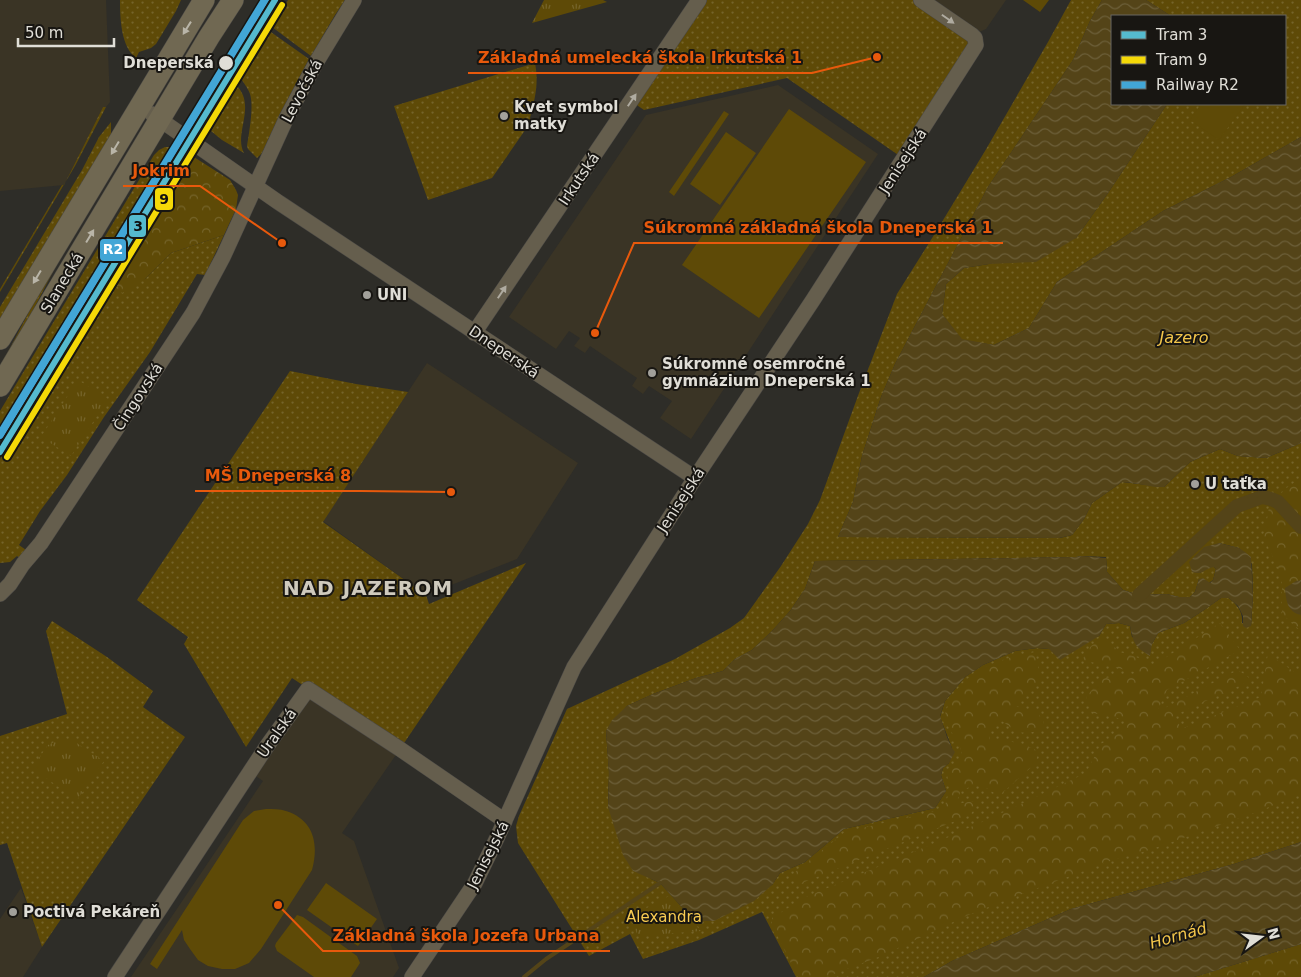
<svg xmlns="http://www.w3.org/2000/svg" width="1301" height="977" font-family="'DejaVu Sans',sans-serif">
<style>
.built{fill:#3a3425}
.grass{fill:url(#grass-dots);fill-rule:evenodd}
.forest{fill:url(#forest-crowns)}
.park{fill:url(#park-tufts)}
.pitch{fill:#5e4a07}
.water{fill:url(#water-waves)}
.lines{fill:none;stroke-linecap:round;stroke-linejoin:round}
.stream{stroke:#544418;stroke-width:4}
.canal{stroke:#544418;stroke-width:14}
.street-casing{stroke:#4a4845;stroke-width:16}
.secondary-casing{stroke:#4a4845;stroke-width:22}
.street{stroke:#655e4d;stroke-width:15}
.secondary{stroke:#706852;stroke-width:21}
.rail-1-casing{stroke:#181612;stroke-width:11}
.rail-1{stroke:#42a6d6;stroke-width:8}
.tram-1-casing{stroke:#181612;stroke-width:10}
.tram-2-casing{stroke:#181612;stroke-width:10}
.tram-1{stroke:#55bace;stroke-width:6}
.tram-2{stroke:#f5d907;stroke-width:6}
.oneway{fill:#afaba0}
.oneway2{fill:#b9b5a8}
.stop-dot{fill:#e0ded7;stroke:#181612;stroke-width:2}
.poi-dot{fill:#a2a09a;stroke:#181612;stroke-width:2}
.labels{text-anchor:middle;stroke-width:4;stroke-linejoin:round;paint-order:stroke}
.stop-label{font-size:15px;font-weight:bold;fill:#e0ded7;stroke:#181612;text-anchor:end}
.street-label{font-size:15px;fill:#e0ded7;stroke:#181612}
.poi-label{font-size:15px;font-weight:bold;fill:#e0ded7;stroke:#181612;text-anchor:start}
.park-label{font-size:15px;fill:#f9cc52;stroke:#181612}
.water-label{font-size:16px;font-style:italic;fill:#f3c64b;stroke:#181612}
.district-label{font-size:20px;font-weight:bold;letter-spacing:1px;fill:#cfcabd;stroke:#181612}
.leader{fill:none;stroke:#e8590c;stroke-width:2}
.callout-dot{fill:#e8590c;stroke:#181612;stroke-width:2}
.callout-label{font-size:16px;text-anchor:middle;font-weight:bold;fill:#e8590c;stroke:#181612;stroke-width:4;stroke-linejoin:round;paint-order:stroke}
.line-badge{stroke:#181612;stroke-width:2}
.badge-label{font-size:14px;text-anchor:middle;font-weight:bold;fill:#fff}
.pale-badge-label{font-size:14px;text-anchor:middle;font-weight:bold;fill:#111}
</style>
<defs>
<pattern id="grass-dots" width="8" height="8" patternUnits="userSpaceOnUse" patternTransform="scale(1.25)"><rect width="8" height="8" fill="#5e4a07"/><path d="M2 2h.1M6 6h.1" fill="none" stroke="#75642a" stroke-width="1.8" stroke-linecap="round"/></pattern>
<pattern id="forest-crowns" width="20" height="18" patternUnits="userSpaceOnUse" patternTransform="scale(1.25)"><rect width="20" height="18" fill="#5e4a07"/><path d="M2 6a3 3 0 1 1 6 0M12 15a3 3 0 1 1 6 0" fill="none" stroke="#75642a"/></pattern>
<pattern id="park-tufts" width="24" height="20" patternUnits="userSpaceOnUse" patternTransform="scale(1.25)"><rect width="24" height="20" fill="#5e4a07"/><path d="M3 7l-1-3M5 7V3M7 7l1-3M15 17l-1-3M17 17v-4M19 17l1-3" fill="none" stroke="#75642a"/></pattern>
<pattern id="water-waves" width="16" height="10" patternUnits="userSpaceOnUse" patternTransform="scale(1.25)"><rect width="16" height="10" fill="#544418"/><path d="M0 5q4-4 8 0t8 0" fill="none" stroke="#6c5f39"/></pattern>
</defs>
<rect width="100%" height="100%" fill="#2e2d28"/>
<path class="built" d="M 0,0 L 106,0 L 110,102 L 106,107 L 103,107 L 64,185 L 0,191 Z
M 921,0 L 1006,0 L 986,29 L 972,35 Z
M 778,85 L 878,154 L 691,439 L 660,418 L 672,401 L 649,386 L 643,394 L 632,386 L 637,378 L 590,346 L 585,353 L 574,346 L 580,338 L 569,331 L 556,349 L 509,317 L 646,115 Z
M 427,363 L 578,463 L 517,559 L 426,595 L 323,521 Z
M 308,689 L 400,749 L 342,833 L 354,841 L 399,968 L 393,977 L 131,977 L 263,781 L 250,772 Z
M 21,888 L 42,947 L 23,977 L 0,977 L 0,919 Z"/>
<path class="grass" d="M 120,0 L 181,0 L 176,11 L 156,44 L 151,48 L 139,52 L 136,58 C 121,47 120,18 120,0 Z
M 288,0 L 345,0 L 335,15 L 311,56 L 272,27 Z
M 699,0 L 921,0 L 975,38 L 904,159 L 787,78 L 644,110 L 631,101 Z
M 1071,0 L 1102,0 L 1090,21 L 1073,60 L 988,187 L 895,364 L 881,397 L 862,456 L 853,502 L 838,537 L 1060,538 L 1072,535 L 1084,519 L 1092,503 L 1122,482 L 1164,487 L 1190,462 L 1220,449 L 1238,456 L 1266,458 L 1301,443 L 1301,842 L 1234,864 L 1071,909 L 952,961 L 924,977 L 796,977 L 762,912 L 699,940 L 643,959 L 630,934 L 589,956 L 518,843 L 516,826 L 519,816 L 567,709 L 675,659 L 730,628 L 744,618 L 781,566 L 808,524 L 820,500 L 859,393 L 897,294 L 934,235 L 985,151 L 1048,42 ZM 1219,543 L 1239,548 L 1252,564 L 1253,595 L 1251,626 L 1242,623 C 1243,611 1237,605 1229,598 L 1221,598 L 1204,610 L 1184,623 L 1158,633 L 1152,644 L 1132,637 L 1130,626 L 1119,623 L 1106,624 L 1099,636 L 1049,649 L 1037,648 L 1015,651 L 983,665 L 965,677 L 945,701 L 940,717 L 952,748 L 949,763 L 943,768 L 941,775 L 946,791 L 935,808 L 844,829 L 805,862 L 780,873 L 772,885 L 688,914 L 660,883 L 651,879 L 608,807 L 609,772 L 606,731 L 627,706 L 653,694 L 696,678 L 723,671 L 735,659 L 752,650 L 772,631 L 790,611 L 805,589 L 815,561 L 1076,557 L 1082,556 L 1106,557 L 1107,572 L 1123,590 L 1139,595 L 1167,594 L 1179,597 L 1190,597 L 1195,592 L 1199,579 L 1203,579 L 1209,583 L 1213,580 L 1216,569 L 1214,567 L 1209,567 L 1200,573 Z
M 1146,0 L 1301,0 L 1301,137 L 1231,177 L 1163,211 L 1057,282 L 1029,328 L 994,345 L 962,340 L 942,314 L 946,284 L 964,268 L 989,264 L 1076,238 L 1108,193 L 1167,104 L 1285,104 L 1285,16 L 1171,16 Z
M 268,30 L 309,59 L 280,114 L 262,153 L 257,158 L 248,149 L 247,146 C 249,133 254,106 250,94 C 248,88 243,82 240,77 Z
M 535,63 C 539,84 535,98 530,118 L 532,120 L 492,178 L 428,200 L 394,106 Z
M 235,84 C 258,105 233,133 244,153 L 222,140 L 211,131 L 218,117 L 211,112 L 219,98 L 225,102 Z
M 103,107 L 106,107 L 75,166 L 0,292 L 0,289 L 62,185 L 64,185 Z
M 111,122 L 111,138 L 0,321 L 0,307 L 82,170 L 99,137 Z
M 165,147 L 174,147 L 0,434 L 0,411 L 154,155 L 159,150 Z
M 224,235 L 205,275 L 197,274 L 150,352 L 104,417 L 67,475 L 40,511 L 19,545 L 26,550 L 20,558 L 17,556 L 10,562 L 0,563 L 0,459 L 129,247 L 117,284 L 145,279 L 171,253 Z
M 55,262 L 57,264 L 13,349 L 0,371 L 0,365 L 10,348 Z
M 290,371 L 356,384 L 408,392 L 323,522 L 426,595 L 429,604 L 526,563 L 400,749 L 292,678 L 246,747 L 184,644 L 188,637 L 137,600 Z
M 52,621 L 107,657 L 153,691 L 143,707 L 185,737 L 42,947 L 7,843 L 0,845 L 0,736 L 67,714 L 46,631 Z"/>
<path class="forest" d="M 186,152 L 230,180 L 236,190 L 238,195 L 236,209 L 224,235 L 171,253 L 145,279 L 122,293 L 116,284 L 129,247 Z
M 1301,478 L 1301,631 L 1282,614 L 1282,576 L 1264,538 L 1269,507 L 1285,489 Z
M 1220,623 L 1240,650 L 1167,690 L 1157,712 L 1238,670 L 1252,680 L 1175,715 L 1181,729 L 1261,697 L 1268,653 L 1301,677 L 1301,794 L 1254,813 L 1149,850 L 1110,861 L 1011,898 L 966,916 L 881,956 L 826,977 L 798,977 L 772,925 L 772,918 L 806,897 L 942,840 L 1015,807 L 1086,773 L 1101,744 L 1121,732 L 1127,720 L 1093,713 L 1086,697 L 1101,679 L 1116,676 L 1135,676 L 1139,673 L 1082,660 L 1091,646 L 1104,638 L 1120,652 L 1136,657 L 1154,665 Z
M 1035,652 L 1041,681 L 1014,706 L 1037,711 L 1044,723 L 1038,731 C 1018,735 1017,732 1002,721 L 990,732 L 990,740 L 1002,740 L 1023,744 L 1038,751 L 1036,763 L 999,796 L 980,784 L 961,790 L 956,804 L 981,800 L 970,815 L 797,885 L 794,873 L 845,832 L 944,809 C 945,804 948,797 949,791 C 950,785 946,778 948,772 C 951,764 962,765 962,755 C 961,741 947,731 945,717 C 945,711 949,704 951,699 C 968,668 1003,658 1035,652 Z
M 1301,944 L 1301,977 L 1194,977 Z"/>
<path class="park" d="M 544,0 L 603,0 L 607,2 L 532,23 Z
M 78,380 L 108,399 L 71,456 L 41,437 Z
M 63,738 L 72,740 L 104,761 L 77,800 L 32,768 L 48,745 Z
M 669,896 L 701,931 L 638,936 L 630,917 Z"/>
<path class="pitch" d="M 1023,0 L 1049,0 L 1040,12 Z
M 1201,104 L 1245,104 L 1219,140 L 1190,120 Z
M 789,109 L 866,162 L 759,318 L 682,265 Z
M 724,111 L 729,114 L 674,196 L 669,192 Z
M 726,132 L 756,153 L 720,205 L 690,184 Z
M 266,809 C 272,809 280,809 286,811 C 314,820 319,844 312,870 L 261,949 L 249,963 L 235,969 L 222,969 L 208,966 L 198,960 L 190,949 L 184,940 L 182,930 L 157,969 L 150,964 L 243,820 L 254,811 Z
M 326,883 L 377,919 L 358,946 L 307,910 Z
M 297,915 L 303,917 L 357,956 L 360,963 L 351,977 L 314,977 L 277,951 L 275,946 L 276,943 Z"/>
<path class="water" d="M 1102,0 L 1146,0 L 1171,16 L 1112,16 L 1112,104 L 1167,104 L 1108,193 L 1076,238 L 1036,262 L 989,264 L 964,268 L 946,284 L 942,314 L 962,339 L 994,345 L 1029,328 L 1057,282 L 1163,211 L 1231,177 L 1301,137 L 1301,443 L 1266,458 L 1238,456 L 1220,449 L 1190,462 L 1164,487 L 1155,487 L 1133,483 L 1122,482 L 1092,503 L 1084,519 L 1072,535 L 1059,538 L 838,537 L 853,502 L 862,456 L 881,397 L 895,364 L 988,187 L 1073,60 L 1090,21 Z
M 1219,543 L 1239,548 L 1245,552 L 1251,557 L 1253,595 L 1251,626 L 1246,628 L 1243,626 L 1243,616 L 1238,606 L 1229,598 L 1221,598 L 1204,610 L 1184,623 L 1158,633 L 1152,644 L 1150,656 C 1134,646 1134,644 1130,626 L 1119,623 L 1106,624 L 1099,636 L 1060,660 L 1049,649 L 1037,648 L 1015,651 L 983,665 L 965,677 L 945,701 L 940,716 L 947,737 L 952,748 L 955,752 L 949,763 L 943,768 L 941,775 L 946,791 L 935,808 L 844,829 L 805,862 L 780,873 L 772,885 L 754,901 L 714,921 L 700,921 L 688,914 L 660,883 L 633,871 L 623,855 L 608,807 L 609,775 L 606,731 L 612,720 L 627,706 L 653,694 L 696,678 L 723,671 L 735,659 L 752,650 L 772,631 L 790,611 L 805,589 L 815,561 L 1076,557 L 1082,556 L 1106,558 L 1107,572 L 1123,590 L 1139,595 L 1167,594 L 1179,597 L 1190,597 L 1195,592 L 1199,579 L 1203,578 L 1210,583 L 1213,580 L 1216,569 L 1214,567 C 1206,568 1201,576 1192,572 L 1189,562 L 1204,547 Z
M 1301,580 L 1301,615 C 1287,612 1286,600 1285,588 L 1296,581 Z
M 1301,842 L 1301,944 L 1194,977 L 924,977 L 952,961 L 1071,909 L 1234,864 Z"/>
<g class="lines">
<path class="stream" d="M 524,977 L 546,959 L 660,883"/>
<path class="canal" d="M 1139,595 L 1237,506 L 1262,497 L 1271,499 L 1278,502 L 1301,527"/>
<defs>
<path id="street" d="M 152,114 L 278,202 L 695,478
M 474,333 L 699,0
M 0,594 L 10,584 L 23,564 L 41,543 L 193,313 L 223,257 L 287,117 L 317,61 L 354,0
M 115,977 L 267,746 L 308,689 L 400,749 L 505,821
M 412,977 L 475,883 L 497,838 L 574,667 L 695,478 L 813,300 L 976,45 L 975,38 L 972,35 L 921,0"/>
<path id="secondary" d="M 0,339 L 204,0
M 0,386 L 209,37 L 233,0"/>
</defs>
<use href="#street" class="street-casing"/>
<use href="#secondary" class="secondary-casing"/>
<use href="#street" class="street"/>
<use href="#secondary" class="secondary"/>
<defs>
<path id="rail-1" d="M 0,435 L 265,0"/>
</defs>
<use href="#rail-1" class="rail-1-casing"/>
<use href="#rail-1" class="rail-1"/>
<defs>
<path id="tram-1" d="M 0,452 L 275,0"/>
<path id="tram-2" d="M 7,457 L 282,5"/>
</defs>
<use href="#tram-1" class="tram-1-casing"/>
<use href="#tram-2" class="tram-2-casing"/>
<use href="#tram-1" class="tram-1"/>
<use href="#tram-2" class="tram-2"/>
</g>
<defs><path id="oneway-solid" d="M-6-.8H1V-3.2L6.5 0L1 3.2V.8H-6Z" transform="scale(1.25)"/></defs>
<g class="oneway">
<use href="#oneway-solid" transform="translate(948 19) rotate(35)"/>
<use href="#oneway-solid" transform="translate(632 100) rotate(-56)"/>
<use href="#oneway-solid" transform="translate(502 292) rotate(-56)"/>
</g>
<g class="oneway2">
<use href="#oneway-solid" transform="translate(187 28) rotate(122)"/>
<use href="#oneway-solid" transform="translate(115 148) rotate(121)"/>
<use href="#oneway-solid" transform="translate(90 236) rotate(-59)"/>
<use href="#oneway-solid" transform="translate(37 277) rotate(121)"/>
</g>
<circle class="stop-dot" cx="226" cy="63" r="8"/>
<g class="poi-dot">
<circle cx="504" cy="116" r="5"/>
<circle cx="367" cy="295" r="5"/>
<circle cx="652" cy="373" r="5"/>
<circle cx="1195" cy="484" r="5"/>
<circle cx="13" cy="912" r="5"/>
</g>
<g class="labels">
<g class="stop-label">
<text x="214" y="68">Dneperská</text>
</g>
<g class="street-label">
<text transform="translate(302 91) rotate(-62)" y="5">Levočská</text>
<text transform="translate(903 161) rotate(-57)" y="5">Jenisejská</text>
<text transform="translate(579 179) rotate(-56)" y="5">Irkutská</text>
<text transform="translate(62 283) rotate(-59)" y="5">Slanecká</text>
<text transform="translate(504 352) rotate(34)" y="5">Dneperská</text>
<text transform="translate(138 397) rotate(-57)" y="5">Čingovská</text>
<text transform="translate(681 500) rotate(-57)" y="5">Jenisejská</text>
<text transform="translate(277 733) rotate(-55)" y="5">Uralská</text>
<text transform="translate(488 855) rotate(-63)" y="5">Jenisejská</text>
</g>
<g class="poi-label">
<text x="514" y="112">Kvet symbol<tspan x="514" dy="17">matky</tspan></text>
<text x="377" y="300">UNI</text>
<text x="662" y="369">Súkromné osemročné<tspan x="662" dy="17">gymnázium Dneperská 1</tspan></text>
<text x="1205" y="489">U taťka</text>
<text x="23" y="917">Poctivá Pekáreň</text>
</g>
<g class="park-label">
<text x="664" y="922">Alexandra</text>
</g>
<g class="water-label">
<text x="1184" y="343">Jazero</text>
<text transform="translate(1178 935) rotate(-16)" y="6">Hornád</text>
</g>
<g class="district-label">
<text x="368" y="595">NAD JAZEROM</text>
</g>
</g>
<path class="leader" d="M877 57L812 73H468M282 243L200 186H123M595 333L634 243H1003M451 492L361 491H195M278 905L323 951H610"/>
<g class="callout-dot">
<circle cx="877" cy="57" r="5"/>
<circle cx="282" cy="243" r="5"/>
<circle cx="595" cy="333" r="5"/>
<circle cx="451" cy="492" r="5"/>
<circle cx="278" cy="905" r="5"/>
</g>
<g class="callout-label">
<text x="640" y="63">Základná umelecká škola Irkutská 1</text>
<text x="161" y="176">Jokrim</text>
<text x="818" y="233">Súkromná základná škola Dneperská 1</text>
<text x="278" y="481">MŠ Dneperská 8</text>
<text x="466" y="941">Základná škola Jozefa Urbana</text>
</g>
<g class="line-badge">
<rect x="154" y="187" width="20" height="24" rx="5" fill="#f5d907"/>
<rect x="128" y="214" width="19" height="24" rx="5" fill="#55bace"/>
<rect x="99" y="238" width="28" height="24" rx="5" fill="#42a6d6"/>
</g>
<g class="badge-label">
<text x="113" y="254">R2</text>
</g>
<g class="pale-badge-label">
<text x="164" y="204">9</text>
<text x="138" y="231">3</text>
</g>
<rect x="1111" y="15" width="175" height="90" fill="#181612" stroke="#686661"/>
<rect x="1121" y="31" width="25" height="8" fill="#55bace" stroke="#686661"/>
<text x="1156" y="40" font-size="15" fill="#e0ded7">Tram 3</text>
<rect x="1121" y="56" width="25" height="8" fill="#f5d907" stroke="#686661"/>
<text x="1156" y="65" font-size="15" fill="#e0ded7">Tram 9</text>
<rect x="1121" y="81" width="25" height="8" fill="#42a6d6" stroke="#686661"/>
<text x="1156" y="90" font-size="15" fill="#e0ded7">Railway R2</text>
<g transform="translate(1261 937) rotate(75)" stroke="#181612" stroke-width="4" paint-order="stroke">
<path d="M0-4L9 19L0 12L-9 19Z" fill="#e0ded7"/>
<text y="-8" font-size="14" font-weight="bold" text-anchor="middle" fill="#e0ded7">N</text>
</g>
<path d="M18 38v8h96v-8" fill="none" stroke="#e0ded7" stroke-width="2.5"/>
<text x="25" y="38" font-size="15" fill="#e0ded7" stroke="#181612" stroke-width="4" paint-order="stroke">50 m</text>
</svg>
